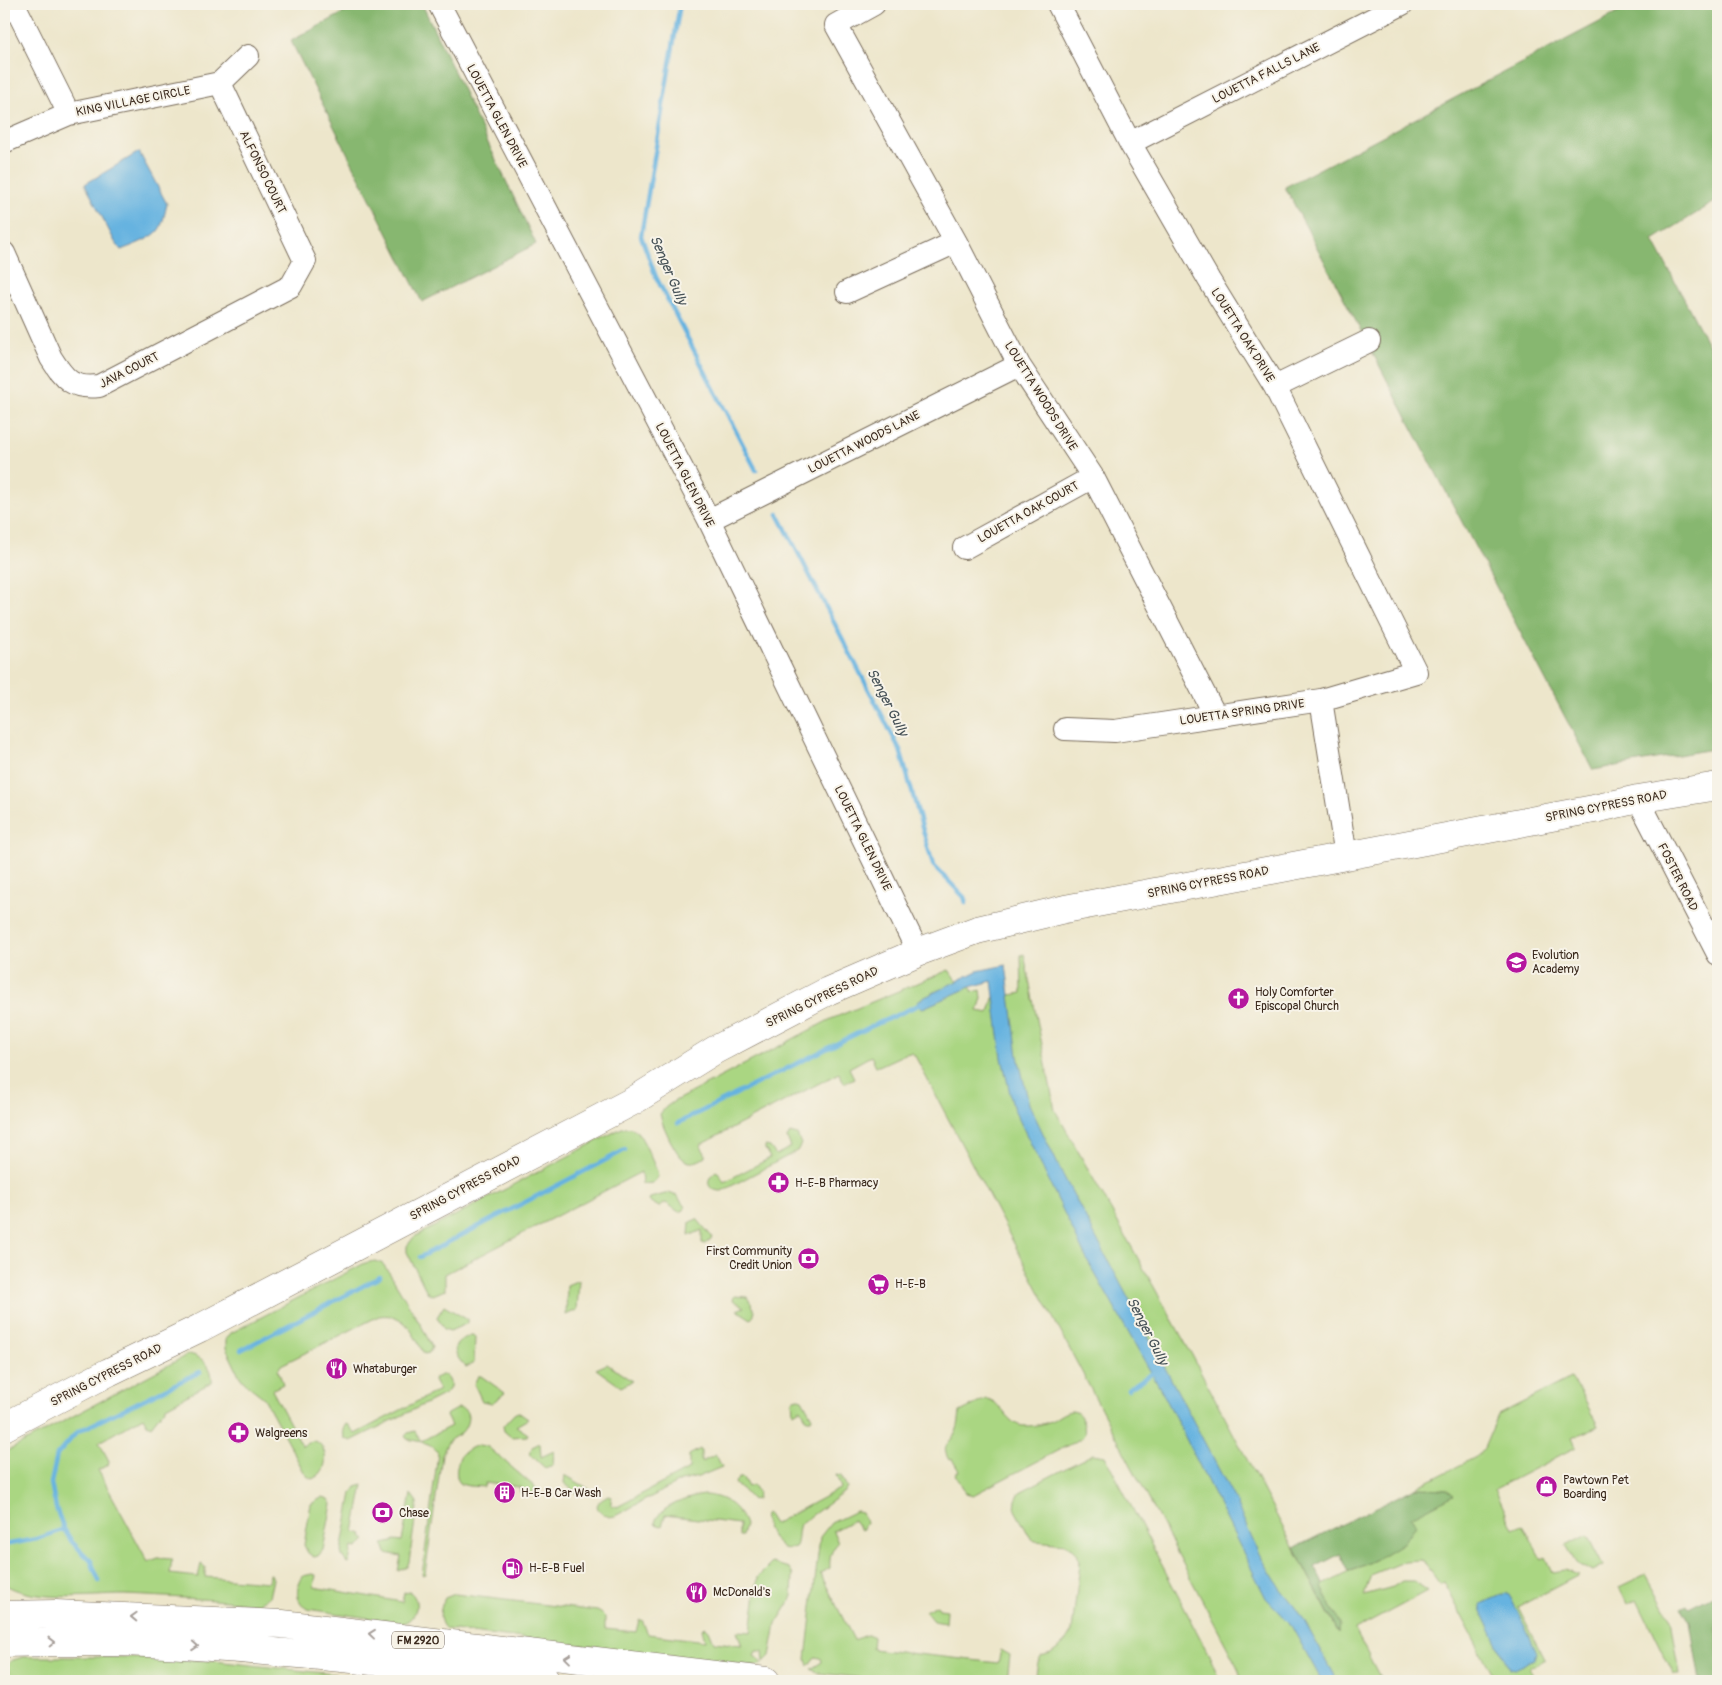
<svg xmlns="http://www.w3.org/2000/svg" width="1722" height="1685" font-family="Pangolin,sans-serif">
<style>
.green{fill:#aad682;stroke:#728050}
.forest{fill:#87b770;stroke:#617047}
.water{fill:#66b3e0;stroke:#506e7f}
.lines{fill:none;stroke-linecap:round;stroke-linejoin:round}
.stream{stroke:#66b3e0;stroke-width:4.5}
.minor-casing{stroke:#796c5b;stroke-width:24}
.major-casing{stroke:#796c5b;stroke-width:29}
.minor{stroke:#fff;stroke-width:22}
.major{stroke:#fff;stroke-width:28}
.oneway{stroke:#a79f9a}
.labels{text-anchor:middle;stroke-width:4;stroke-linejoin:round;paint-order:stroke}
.shield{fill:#f7f3e8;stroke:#73665b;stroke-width:1}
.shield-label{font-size:11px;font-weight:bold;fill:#3b2a1e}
.street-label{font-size:12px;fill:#3b2a1e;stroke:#f7f3e8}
.poi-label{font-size:12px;fill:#3b2a1e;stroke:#f7f3e8;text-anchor:start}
.water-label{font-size:14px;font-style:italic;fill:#485358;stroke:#f7f3e8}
</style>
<rect width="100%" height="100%" fill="#f7f3e8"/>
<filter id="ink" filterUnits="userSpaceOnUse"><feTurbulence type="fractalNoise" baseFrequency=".02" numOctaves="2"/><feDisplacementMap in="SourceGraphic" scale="10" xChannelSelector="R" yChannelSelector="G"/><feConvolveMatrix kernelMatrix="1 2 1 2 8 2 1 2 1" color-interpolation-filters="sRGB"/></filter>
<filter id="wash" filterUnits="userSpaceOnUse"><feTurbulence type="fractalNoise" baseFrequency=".0096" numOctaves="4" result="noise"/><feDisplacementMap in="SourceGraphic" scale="20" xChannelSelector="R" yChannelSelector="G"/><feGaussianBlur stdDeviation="1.12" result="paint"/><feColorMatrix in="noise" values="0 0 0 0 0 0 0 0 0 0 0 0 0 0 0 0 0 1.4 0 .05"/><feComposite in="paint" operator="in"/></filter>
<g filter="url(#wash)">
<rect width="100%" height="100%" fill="#ede6cb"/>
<path class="green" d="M 1024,954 L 1055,1110 L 1192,1355 L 1338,1632 L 1340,1624 L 1321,1586 L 1377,1559 L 1411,1517 L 1446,1489 L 1415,1488 L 1476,1457 L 1484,1448 L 1498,1415 L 1571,1378 L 1581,1393 L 1598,1426 L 1572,1438 L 1576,1447 L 1495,1489 L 1513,1529 L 1523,1525 L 1541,1559 L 1545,1557 L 1552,1572 L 1564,1570 L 1579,1575 L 1518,1607 L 1545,1659 L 1529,1668 L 1536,1681 L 1508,1681 L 1507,1680 L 1496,1681 L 1444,1582 L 1440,1584 L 1422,1560 L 1405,1561 L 1371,1575 L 1364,1595 L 1393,1587 L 1402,1581 L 1414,1581 L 1428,1591 L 1355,1630 L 1382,1681 L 1242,1681 L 1238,1668 L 915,1056 L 911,1053 L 905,1054 L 879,1066 L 876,1066 L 871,1056 L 849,1068 L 854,1078 L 844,1083 L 839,1073 L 700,1145 L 705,1153 L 705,1157 C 686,1170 679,1156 670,1140 C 666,1131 662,1124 660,1114 L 666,1107 L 673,1102 L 831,1019 L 949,970 L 956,980 L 967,981 L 973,992 L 981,990 L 982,998 L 978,1011 L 989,1013 L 993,998 L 1022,993 L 1021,955 Z
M 622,1128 C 626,1128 630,1127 634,1129 C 642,1134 652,1161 657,1171 L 658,1177 L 653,1183 L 642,1184 L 641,1172 L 445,1274 L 445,1290 L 433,1295 L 427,1292 L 407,1252 L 407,1246 L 414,1237 Z
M 790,1133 L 797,1135 L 801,1144 L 797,1151 L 722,1191 C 707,1191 704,1180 716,1171 L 719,1173 L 724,1182 L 770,1158 L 765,1149 L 765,1146 L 770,1147 L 776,1155 L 791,1147 L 787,1138 Z
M 669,1193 L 677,1196 L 685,1207 L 683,1210 L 679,1212 L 666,1203 L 659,1207 L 649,1201 L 650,1198 Z
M 697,1219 L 712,1237 L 711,1239 L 705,1244 L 702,1243 L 702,1230 L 689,1236 L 690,1222 Z
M 375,1261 L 383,1264 L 390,1274 L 422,1327 L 432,1347 L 429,1353 L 424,1354 C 413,1334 406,1312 379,1316 L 281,1365 L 278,1370 L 283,1384 L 272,1390 L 302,1446 C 305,1445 310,1441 313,1441 C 326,1441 333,1471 312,1479 L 308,1477 L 304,1472 L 264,1398 L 245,1383 L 240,1377 L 226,1348 L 226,1339 L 231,1333 L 365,1263 Z
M 579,1280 L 577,1310 L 566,1315 L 567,1285 Z
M 734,1296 L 747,1297 C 751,1304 759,1312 751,1319 L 737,1310 L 744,1307 L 733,1300 Z
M 444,1306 L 468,1320 L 468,1323 L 450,1331 L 444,1329 L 437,1317 Z
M 471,1335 L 473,1335 L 475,1337 L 474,1363 L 466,1367 C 461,1363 452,1351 456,1345 C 458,1340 466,1338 471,1335 Z
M 189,1354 C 203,1357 213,1367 212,1382 L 166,1407 L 151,1426 L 147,1424 L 143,1417 L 99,1442 L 109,1461 L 108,1465 L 98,1470 L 148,1562 L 158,1558 L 172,1559 L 170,1574 L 198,1577 L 201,1564 L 205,1567 L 205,1577 L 268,1582 L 269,1574 L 271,1574 L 273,1579 L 269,1597 L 256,1604 C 212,1599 168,1597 125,1595 C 90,1595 33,1603 4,1584 L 4,1453 Z
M 607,1364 L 632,1381 L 621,1387 L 596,1369 Z
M 441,1375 L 445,1375 C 452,1381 452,1388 445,1394 L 351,1441 L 344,1438 L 343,1429 L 346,1424 L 349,1425 L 355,1434 L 439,1390 L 434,1381 L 435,1378 Z
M 478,1376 L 481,1376 L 505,1393 L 492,1403 L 482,1401 L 474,1384 Z
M 799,1398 L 802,1399 L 812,1417 L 811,1420 L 807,1420 L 801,1409 L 793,1413 L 792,1401 L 794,1399 Z
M 986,1399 C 1002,1400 1006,1427 1026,1426 C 1035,1426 1045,1424 1053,1420 C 1058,1417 1064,1412 1071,1411 C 1082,1411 1086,1427 1084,1435 L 1080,1439 L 973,1495 L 966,1493 L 955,1474 L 959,1471 L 952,1459 L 949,1460 C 940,1445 950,1444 956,1432 C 959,1425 959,1419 960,1412 Z
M 458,1408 C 472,1408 469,1424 462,1432 C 458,1436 453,1437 449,1441 C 446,1445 444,1450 442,1455 L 425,1574 L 422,1575 L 438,1453 C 431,1441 419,1442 407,1439 L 405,1436 L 408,1433 L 415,1431 L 421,1441 L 451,1426 L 446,1416 L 447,1414 Z
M 518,1412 L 528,1419 L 516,1426 L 528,1434 L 527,1436 L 511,1437 L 504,1431 L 503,1426 L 514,1414 Z
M 540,1443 L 541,1457 L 554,1451 L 553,1465 L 545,1468 L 530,1454 L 532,1447 Z
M 479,1445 L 488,1447 L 536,1488 L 533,1493 L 520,1492 L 520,1487 L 485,1483 L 484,1487 C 477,1486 465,1487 460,1483 C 454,1477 457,1462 461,1455 C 465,1450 473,1447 479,1445 Z
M 700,1449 L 701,1450 L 701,1462 L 716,1455 L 722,1467 L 698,1477 L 681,1481 L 615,1516 L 609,1517 C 593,1508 594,1504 608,1496 L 611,1497 L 611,1505 L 617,1507 L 689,1469 L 689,1455 Z
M 1093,1454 L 1105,1456 L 1210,1657 L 1217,1674 L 1218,1681 L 1035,1681 L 1038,1663 L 1041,1657 L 1051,1654 L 1064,1644 L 1072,1631 L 1080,1564 L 1074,1549 L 1066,1544 L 1035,1541 L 1030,1537 L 1015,1510 L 1016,1500 L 1020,1492 Z
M 565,1475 L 589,1489 L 589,1492 L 579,1495 L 564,1483 Z
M 836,1475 L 841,1476 L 847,1487 L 844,1492 L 800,1524 C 797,1532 799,1541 795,1548 C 791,1549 786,1549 783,1548 C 774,1543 762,1522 765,1514 L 767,1513 L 774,1524 L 841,1488 Z
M 739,1478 L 743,1478 L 748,1487 L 753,1485 L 758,1493 L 757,1499 L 752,1500 L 742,1489 L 736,1485 L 735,1482 Z
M 363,1485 L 354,1532 L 363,1534 L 362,1537 L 366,1540 L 357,1548 L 352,1547 L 349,1562 L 347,1563 L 342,1556 L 341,1551 L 352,1493 L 356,1487 Z
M 411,1494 L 417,1502 L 417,1507 L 409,1562 L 407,1567 L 398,1571 L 401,1556 L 386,1553 L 383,1544 L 393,1542 L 394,1540 L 402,1541 Z
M 705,1495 C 724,1496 739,1507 745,1525 L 742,1536 L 739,1536 L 739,1524 L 665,1515 L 662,1526 L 655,1524 C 655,1508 691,1496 705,1495 Z
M 323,1497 L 329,1499 L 332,1504 L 323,1550 L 318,1556 L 314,1557 L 308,1553 L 304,1545 L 311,1504 Z
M 856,1511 L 861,1512 L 866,1522 L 863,1529 L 861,1530 L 854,1520 L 833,1531 L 838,1543 C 831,1550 829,1558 830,1568 L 820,1573 L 854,1640 C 860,1638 867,1632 873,1637 L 872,1649 L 998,1663 L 1001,1650 L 1010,1655 L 1007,1681 L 889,1681 L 818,1673 L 811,1669 L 822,1662 L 821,1658 L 815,1657 L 808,1666 L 806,1659 L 820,1537 L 831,1523 Z
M 1587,1535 L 1603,1566 L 1592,1572 L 1576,1563 L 1566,1546 Z
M 772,1563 L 789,1568 L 793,1574 L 792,1596 L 788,1605 L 776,1624 L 770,1656 L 764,1662 L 763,1651 L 756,1651 L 754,1656 L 760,1660 L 762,1664 L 757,1666 L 446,1629 C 437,1621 440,1608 445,1598 L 455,1594 L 597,1611 L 601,1613 L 605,1617 L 605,1629 L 636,1632 L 639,1620 L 642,1620 L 648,1634 L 705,1641 L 702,1629 L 704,1627 L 709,1630 L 714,1642 L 742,1645 L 737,1631 L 751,1632 L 758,1577 Z
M 312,1574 L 316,1575 L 314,1587 L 402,1602 L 404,1593 L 410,1592 C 421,1600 417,1619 403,1623 L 307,1609 C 294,1599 296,1589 303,1576 Z
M 1646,1574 L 1671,1619 L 1680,1675 L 1674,1675 L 1637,1599 L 1627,1604 L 1619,1587 Z
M 937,1605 L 939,1609 L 947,1610 L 946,1623 L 933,1621 L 925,1611 Z
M 23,1657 L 133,1657 L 214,1661 L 397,1681 L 4,1681 L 4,1671 L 6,1673 L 6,1678 L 9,1677 L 9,1671 L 4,1665 L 13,1660 Z"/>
<path class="forest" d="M 360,4 L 422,4 L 536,244 L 422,302 L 291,41 Z
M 1634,4 L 1718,4 L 1718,200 L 1653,240 L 1718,363 L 1718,748 L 1593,770 L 1285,187 Z
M 1415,1488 L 1446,1489 L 1454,1495 L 1411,1517 L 1416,1525 L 1403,1543 L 1377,1559 L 1349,1572 L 1340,1554 L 1315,1567 L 1324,1585 L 1322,1587 L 1340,1624 L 1339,1633 L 1294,1548 Z
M 1718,1593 L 1718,1681 L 1700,1681 L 1690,1622 L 1682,1608 L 1688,1605 L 1690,1608 Z"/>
<path class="water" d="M 139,152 L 167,204 C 165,212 163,225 158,231 C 151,239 131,246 121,250 L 115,242 L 85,184 Z
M 1006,965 L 1018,1056 L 1029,1104 L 1063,1175 L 1234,1498 L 1258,1552 L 1280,1588 L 1298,1610 L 1338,1681 L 1322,1681 L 1289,1622 L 1266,1598 L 1166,1399 L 1085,1256 L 1013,1107 L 1002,1058 L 992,981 L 970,987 L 921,1009 L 917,1001 L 977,971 Z
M 1506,1593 L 1509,1594 L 1537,1652 L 1535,1659 L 1514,1669 L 1509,1668 L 1481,1610 L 1481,1604 Z"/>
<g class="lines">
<path class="stream" d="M 680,4 L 641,236 L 656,277 L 756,470
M 778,514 L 900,750 L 933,865 L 964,897 L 966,903
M 678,1123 L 870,1027 L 925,1002
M 420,1257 L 625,1150
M 241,1350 L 380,1277
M 1128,1389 L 1156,1371
M 4,1545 L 37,1539 L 64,1529
M 99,1581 L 91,1561 L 72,1542 L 64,1529 L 56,1508 L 51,1483 L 57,1455 L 77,1432 L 200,1372"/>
</g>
</g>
<g filter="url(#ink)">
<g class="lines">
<defs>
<path id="minor" d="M 14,4 L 69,114
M 439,4 L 709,520 L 918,952
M 874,4 L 836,25 L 956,242 L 1019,365 L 1093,477 L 1215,715
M 1058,4 L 1130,143 L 1209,280 L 1275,387 L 1416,672 L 1321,700 L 1115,731 L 1065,729
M 4,142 L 69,114 L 220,83 L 248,56
M 1130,143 L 1402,4
M 4,253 L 51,358 C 65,380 72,389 99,386 L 291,286 L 305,261 L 220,83
M 847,292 L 956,242
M 1275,387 L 1369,341
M 709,520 L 1019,365
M 964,548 L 1093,477
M 1321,700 L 1346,856
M 1638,799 L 1718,954"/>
<path id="major" d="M 4,1427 L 109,1372 L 200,1328 L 633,1101 L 715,1050 L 828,991 L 918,952 L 977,930 L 1065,909 L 1594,809 L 1638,799 L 1718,786
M 4,1615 L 55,1614 L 282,1624 L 766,1681
M 4,1643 C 52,1642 100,1641 147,1643 C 281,1650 414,1665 546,1681"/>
</defs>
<use href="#minor" class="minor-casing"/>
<use href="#major" class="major-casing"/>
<use href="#minor" class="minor"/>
<use href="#major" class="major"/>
</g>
<defs><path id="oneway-chevron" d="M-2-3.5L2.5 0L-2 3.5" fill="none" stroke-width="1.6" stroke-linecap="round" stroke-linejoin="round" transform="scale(1.25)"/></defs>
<g class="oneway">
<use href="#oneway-chevron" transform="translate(134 1617) rotate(-178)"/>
<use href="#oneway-chevron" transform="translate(372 1634) rotate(-174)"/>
<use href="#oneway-chevron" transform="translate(52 1642) rotate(-1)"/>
<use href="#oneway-chevron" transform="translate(195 1646) rotate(4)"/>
<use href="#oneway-chevron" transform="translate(568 1658) rotate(-173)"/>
</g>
</g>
<defs>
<symbol id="school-disc" viewBox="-11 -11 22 22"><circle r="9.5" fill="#b5179e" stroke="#f7f3e8"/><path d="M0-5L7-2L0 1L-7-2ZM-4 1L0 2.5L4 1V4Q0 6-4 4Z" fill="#fff"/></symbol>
<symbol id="church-disc" viewBox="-11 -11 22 22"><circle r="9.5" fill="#b5179e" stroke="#f7f3e8"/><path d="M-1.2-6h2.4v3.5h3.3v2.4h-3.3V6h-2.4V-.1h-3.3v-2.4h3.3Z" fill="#fff"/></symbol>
<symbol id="pharmacy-disc" viewBox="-11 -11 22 22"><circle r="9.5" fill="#b5179e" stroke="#f7f3e8"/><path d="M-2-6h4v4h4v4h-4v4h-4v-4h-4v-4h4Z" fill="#fff"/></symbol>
<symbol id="bank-disc" viewBox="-11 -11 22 22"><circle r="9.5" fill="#b5179e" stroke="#f7f3e8"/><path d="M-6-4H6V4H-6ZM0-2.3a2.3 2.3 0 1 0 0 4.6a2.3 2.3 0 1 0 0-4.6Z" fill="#fff"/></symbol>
<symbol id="supermarket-disc" viewBox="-11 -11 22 22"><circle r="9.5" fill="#b5179e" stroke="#f7f3e8"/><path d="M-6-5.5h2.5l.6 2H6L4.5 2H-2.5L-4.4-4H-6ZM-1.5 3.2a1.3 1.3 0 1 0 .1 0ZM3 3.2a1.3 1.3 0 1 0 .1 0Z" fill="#fff"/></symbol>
<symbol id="restaurant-disc" viewBox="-11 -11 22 22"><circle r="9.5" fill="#b5179e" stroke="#f7f3e8"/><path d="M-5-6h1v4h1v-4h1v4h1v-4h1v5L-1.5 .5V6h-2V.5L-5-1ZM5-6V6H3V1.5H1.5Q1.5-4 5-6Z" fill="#fff"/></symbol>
<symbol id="shop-disc" viewBox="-11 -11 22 22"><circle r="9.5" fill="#b5179e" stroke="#f7f3e8"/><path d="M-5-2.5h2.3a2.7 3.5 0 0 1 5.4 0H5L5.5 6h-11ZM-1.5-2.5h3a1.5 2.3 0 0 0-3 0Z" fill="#fff"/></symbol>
<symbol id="building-disc" viewBox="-11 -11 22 22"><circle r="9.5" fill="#b5179e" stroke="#f7f3e8"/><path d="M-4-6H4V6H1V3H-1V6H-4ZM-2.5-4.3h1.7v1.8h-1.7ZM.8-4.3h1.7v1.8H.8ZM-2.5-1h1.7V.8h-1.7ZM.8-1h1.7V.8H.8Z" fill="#fff"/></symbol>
<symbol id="fuel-disc" viewBox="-11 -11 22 22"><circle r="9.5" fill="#b5179e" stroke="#f7f3e8"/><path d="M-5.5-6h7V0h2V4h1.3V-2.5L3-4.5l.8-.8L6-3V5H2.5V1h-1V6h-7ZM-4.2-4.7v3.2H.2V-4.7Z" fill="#fff"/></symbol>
</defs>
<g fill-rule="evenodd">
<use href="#school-disc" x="1504" y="950" width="25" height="25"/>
<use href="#church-disc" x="1226" y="986" width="25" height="25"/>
<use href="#pharmacy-disc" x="766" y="1170" width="25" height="25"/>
<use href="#bank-disc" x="796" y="1246" width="25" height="25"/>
<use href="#supermarket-disc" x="866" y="1272" width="25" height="25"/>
<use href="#restaurant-disc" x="324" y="1356" width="25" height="25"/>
<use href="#pharmacy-disc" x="226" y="1420" width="25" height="25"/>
<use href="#shop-disc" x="1534" y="1474" width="25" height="25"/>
<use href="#building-disc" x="492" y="1480" width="25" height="25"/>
<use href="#bank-disc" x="370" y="1500" width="25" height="25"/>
<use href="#fuel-disc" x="500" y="1556" width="25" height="25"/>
<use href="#restaurant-disc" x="684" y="1580" width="25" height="25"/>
</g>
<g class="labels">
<rect class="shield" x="392" y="1631.5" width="52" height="17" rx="4"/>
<g class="shield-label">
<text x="418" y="1644">FM 2920</text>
</g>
<g class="street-label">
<text transform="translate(1266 73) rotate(-27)" y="4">LOUETTA FALLS LANE</text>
<text transform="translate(133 101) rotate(-11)" y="4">KING VILLAGE CIRCLE</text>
<text transform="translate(497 116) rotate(62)" y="4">LOUETTA GLEN DRIVE</text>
<text transform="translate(263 172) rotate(64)" y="4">ALFONSO COURT</text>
<text transform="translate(1243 335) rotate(58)" y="4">LOUETTA OAK DRIVE</text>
<text transform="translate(129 370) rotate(-27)" y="4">JAVA COURT</text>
<text transform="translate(1041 396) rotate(58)" y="4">LOUETTA WOODS DRIVE</text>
<text transform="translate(864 442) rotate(-27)" y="4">LOUETTA WOODS LANE</text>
<text transform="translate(685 475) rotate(63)" y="4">LOUETTA GLEN DRIVE</text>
<text transform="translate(1028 512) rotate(-29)" y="4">LOUETTA OAK COURT</text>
<text transform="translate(1242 712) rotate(-8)" y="4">LOUETTA SPRING DRIVE</text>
<text transform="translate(1606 806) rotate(-11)" y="4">SPRING CYPRESS ROAD</text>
<text transform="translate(863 838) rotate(64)" y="4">LOUETTA GLEN DRIVE</text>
<text transform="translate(1678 877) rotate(63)" y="4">FOSTER ROAD</text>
<text transform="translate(1208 882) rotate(-11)" y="4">SPRING CYPRESS ROAD</text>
<text transform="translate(822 997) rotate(-26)" y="4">SPRING CYPRESS ROAD</text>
<text transform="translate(465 1188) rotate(-28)" y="4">SPRING CYPRESS ROAD</text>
<text transform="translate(106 1375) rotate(-27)" y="4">SPRING CYPRESS ROAD</text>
</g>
<g class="poi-label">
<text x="1532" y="959">Evolution<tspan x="1532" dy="14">Academy</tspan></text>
<text x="1255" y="996">Holy Comforter<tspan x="1255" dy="14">Episcopal Church</tspan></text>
<text x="795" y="1187">H-E-B Pharmacy</text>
<text x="792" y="1255" text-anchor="end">First Community<tspan x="792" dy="14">Credit Union</tspan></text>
<text x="895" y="1288">H-E-B</text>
<text x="353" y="1373">Whataburger</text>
<text x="255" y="1437">Walgreens</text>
<text x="1563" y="1484">Pawtown Pet<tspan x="1563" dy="14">Boarding</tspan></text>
<text x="521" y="1497">H-E-B Car Wash</text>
<text x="399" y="1517">Chase</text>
<text x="529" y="1572">H-E-B Fuel</text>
<text x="713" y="1596">McDonald's</text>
</g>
<g class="water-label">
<text transform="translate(669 270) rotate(67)" y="5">Senger Gully</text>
<text transform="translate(888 702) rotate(63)" y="5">Senger Gully</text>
<text transform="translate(1148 1331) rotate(63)" y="5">Senger Gully</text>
</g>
</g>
<rect width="1722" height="1685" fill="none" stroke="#f7f3e8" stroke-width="20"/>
</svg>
